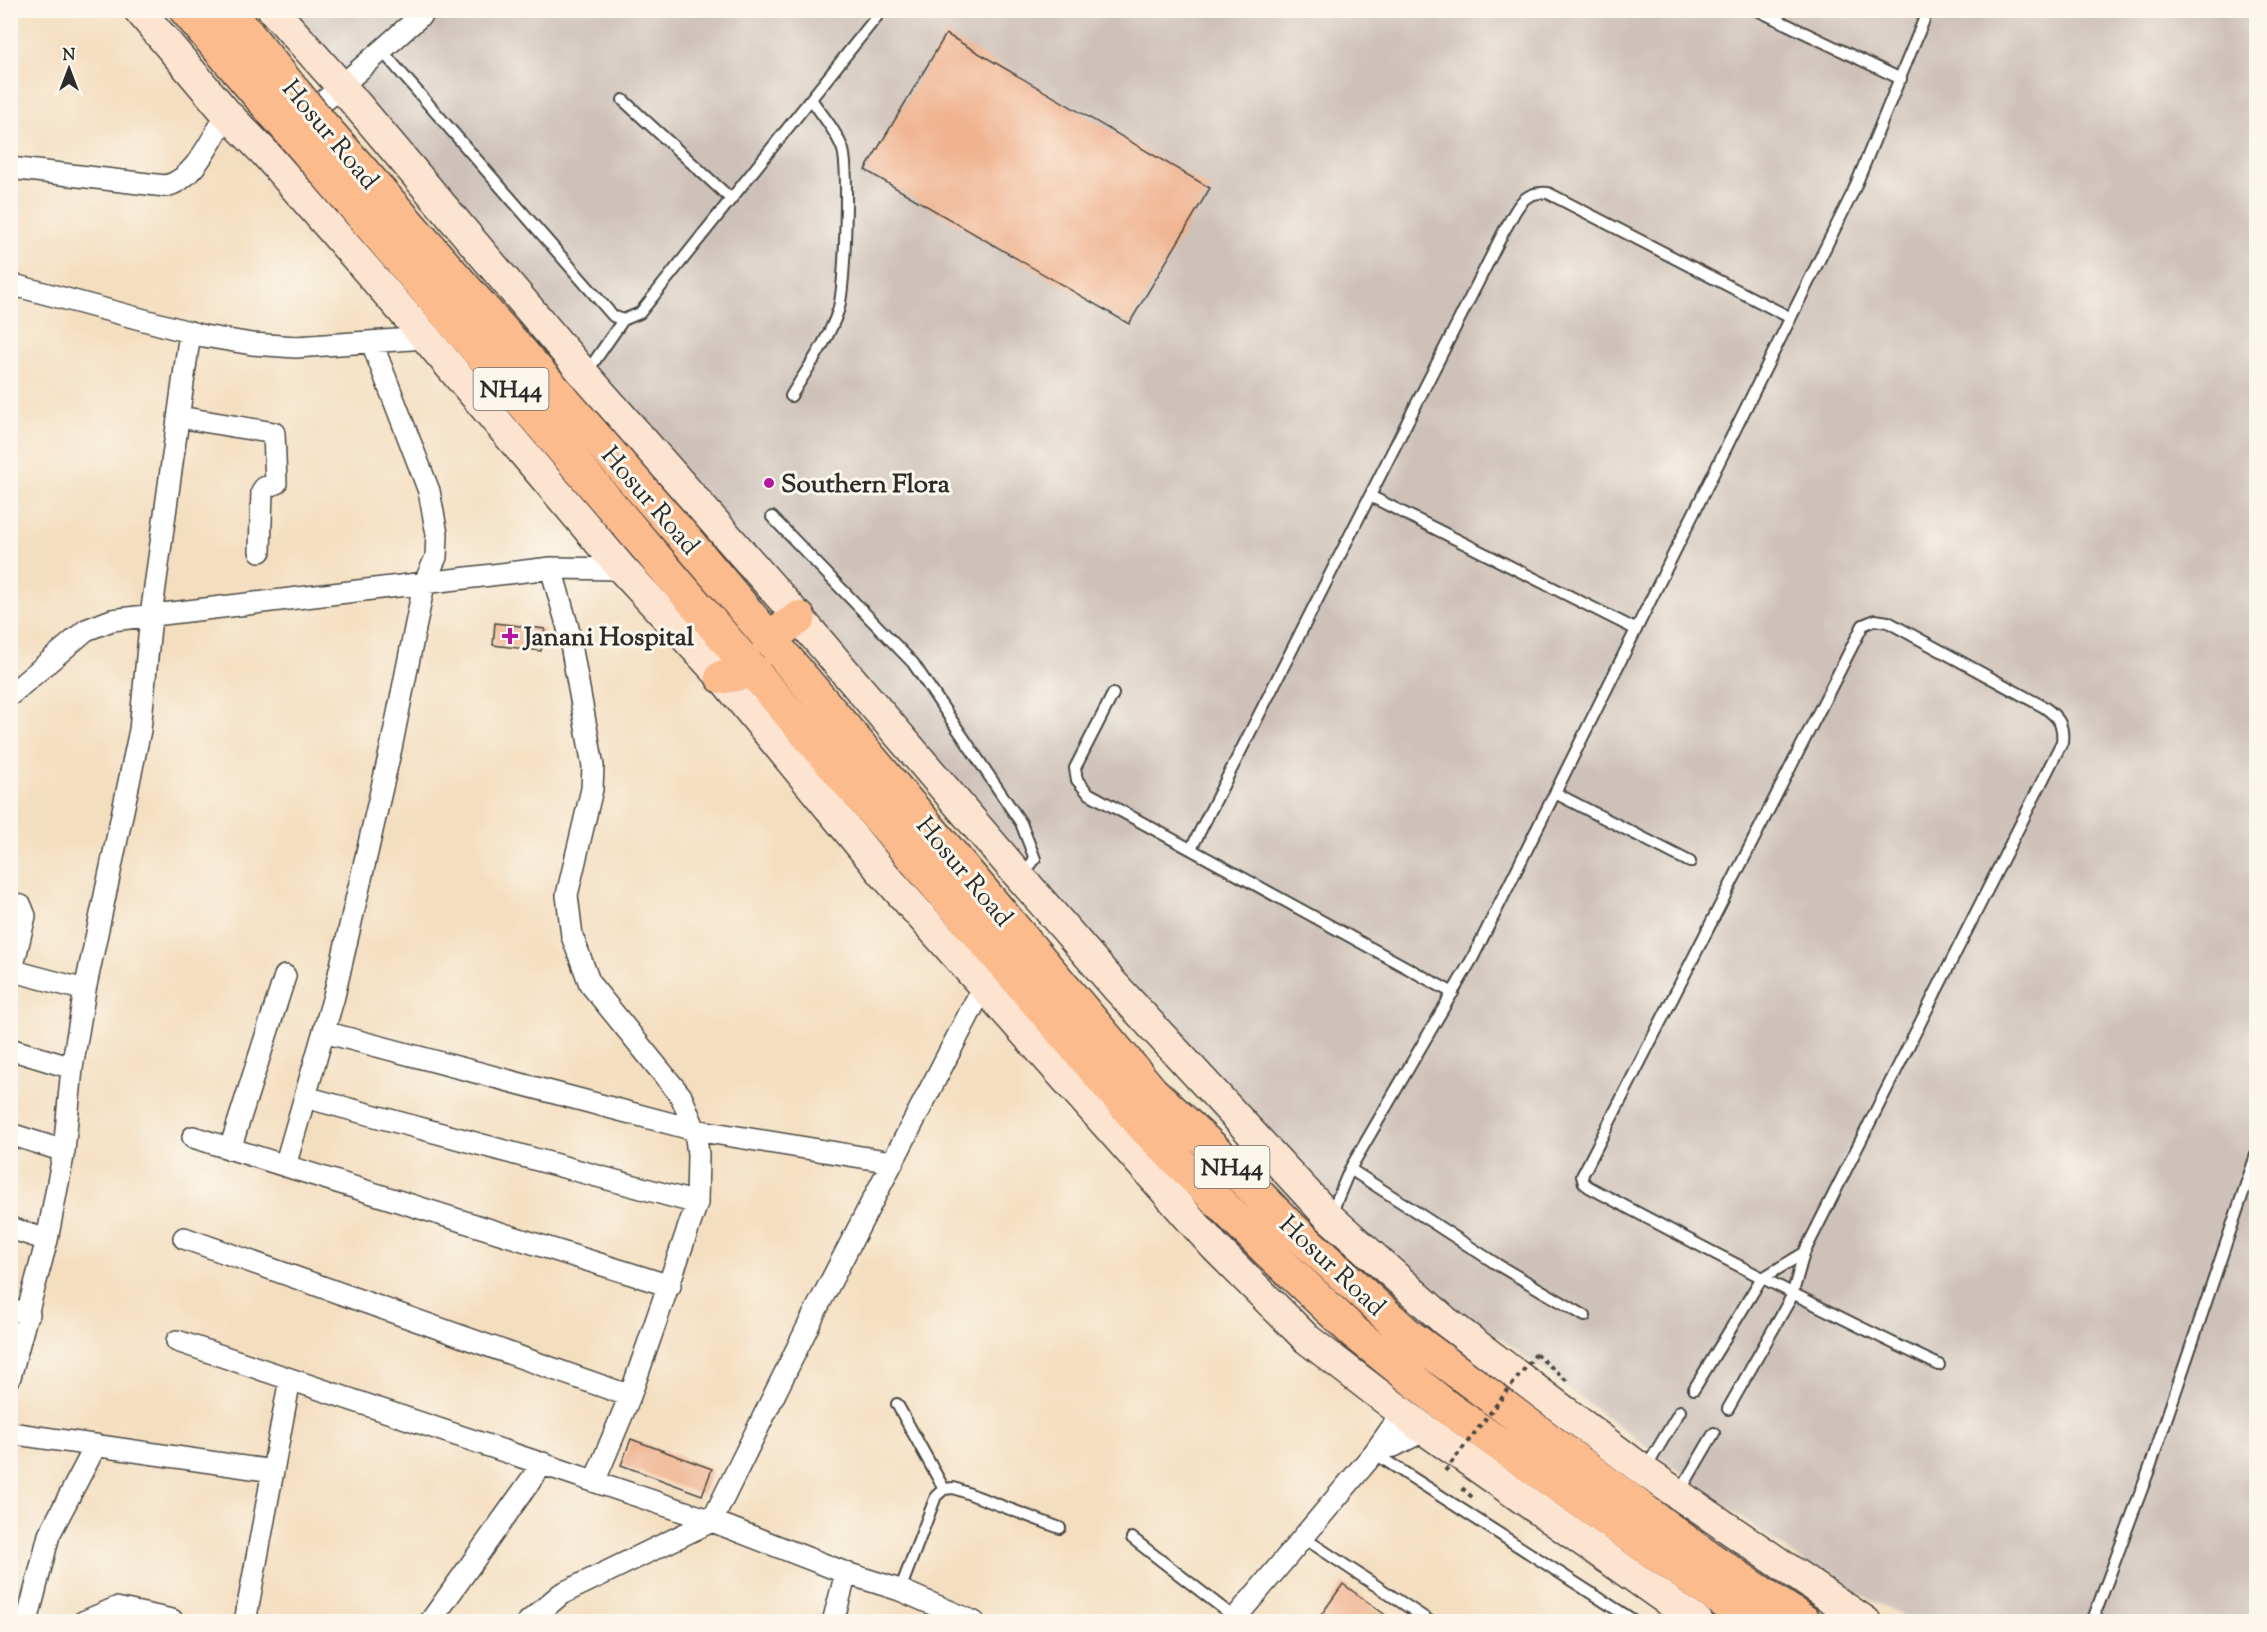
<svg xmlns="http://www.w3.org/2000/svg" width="2267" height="1632" font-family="'Sorts Mill Goudy',serif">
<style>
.industrial{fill:#cec1b9}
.building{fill:#f0b390}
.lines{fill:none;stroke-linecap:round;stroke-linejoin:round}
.lane-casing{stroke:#494641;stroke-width:14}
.street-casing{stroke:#494641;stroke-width:24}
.secondary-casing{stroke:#494641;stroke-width:33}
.highway-casing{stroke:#494641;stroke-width:36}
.path{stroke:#494641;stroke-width:4;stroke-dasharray:4.5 4.5;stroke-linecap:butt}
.lane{stroke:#fff;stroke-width:10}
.street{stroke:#fff;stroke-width:21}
.secondary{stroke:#fde4d1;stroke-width:30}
.highway{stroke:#fbbb8d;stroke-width:33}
.highway-bridge-casing{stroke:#494641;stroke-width:36;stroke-linecap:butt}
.path-bridge{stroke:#494641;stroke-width:4;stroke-dasharray:4.5 4.5;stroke-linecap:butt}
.highway-bridge{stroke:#fbbb8d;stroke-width:33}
.poi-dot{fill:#b5179e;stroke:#fbf7ec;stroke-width:2}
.labels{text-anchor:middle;stroke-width:6;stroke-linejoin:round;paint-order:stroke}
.shield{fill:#fbf7ec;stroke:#696865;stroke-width:1.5}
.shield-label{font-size:24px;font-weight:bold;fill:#2b2b2b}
.street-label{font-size:26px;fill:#2b2b2b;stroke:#fbf7ec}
.poi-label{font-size:26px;font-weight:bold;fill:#2b2b2b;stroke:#fbf7ec;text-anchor:start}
</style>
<rect width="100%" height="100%" fill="#fbf7ec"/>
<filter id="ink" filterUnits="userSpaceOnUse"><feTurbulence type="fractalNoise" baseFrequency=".0167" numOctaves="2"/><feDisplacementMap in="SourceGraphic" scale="12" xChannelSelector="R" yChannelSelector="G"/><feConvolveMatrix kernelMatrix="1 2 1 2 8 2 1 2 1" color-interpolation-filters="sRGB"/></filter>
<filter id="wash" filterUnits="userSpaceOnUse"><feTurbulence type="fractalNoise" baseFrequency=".008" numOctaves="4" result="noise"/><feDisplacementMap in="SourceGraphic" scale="24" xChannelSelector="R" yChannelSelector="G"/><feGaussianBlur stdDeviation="1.35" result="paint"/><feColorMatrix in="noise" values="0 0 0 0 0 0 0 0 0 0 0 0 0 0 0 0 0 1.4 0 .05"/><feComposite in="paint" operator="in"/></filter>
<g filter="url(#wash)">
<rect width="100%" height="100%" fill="#f4dec0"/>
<path class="industrial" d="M 267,11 L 2256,11 L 2256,1621 L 1913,1621 L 1808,1566 L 1493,1333 L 1303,1217 Z"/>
<g id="blocks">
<path class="building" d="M 946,34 L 1210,188 L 1129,324 L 865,170 Z
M 495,623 L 545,629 L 541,651 L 493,645 Z
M 631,1439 L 712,1469 L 702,1495 L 621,1465 Z
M 1343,1584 L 1395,1622 L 1316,1622 Z"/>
</g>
</g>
<g filter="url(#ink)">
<use href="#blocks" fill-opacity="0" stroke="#494641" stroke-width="1.5"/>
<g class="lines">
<defs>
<path id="lane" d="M 1757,10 L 1901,79
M 383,52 L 613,316 L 623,320 L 640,313 L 882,10
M 623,100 L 731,199
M 587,372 L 623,320
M 791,396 C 807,369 828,341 838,311 C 845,289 849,172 843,150 C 837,132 822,115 811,99
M 1370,496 L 1635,629
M 772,517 L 913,663 L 1021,823 L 1035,859 L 1022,876
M 1113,694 L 1075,768 L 1077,780 L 1088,793 L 1453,993
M 1555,793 L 1690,862
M 1191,849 L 1504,231 C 1517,210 1520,191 1548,193 L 1789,317
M 1350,1169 L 1498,1265 L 1585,1316
M 1331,1214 L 1350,1169 L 1472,959 L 1555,793 L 1853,192 L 1928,10
M 1694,1389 L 1761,1279 L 1804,1253
M 897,1404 L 944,1489
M 1728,1409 L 1792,1296 L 1804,1253 L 2062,742 C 2064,724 2058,717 2044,707 L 1888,622 L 1875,620 L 1863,625 L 1582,1176 L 1584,1183 L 1589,1187 C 1705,1249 1820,1309 1939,1365
M 1374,1453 L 1636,1622
M 1646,1468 L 1680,1411
M 1679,1493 L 1714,1433
M 1132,1538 L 1234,1617
M 1304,1538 L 1431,1622
M 900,1590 L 936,1496 L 944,1489 L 954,1488 L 1060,1528
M 2092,1622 L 2149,1470 L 2256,1155"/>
<path id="street" d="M 304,119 L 427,10
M 10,168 L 165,186 C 194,181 212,138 227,114
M 10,284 L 204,336 L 252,344 L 296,347 L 426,338
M 179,417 L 274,433 L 276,483 L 264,488 L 262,492 L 260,551
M 551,568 L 568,628 L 593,766 L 592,789 L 567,895 L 572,936 L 590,984 L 681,1096 L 695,1130 L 698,1154 L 697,1203 L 630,1396 L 595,1480
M 10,695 L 86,630 L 112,620 L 551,568 L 622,569
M 10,903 L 21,906 L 25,916 L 12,970
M 10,970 L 85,990
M 324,1032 L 695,1130 L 892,1162
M 10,1049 L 72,1068
M 305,1097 L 697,1203
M 10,1134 L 64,1151
M 193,1137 L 670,1286
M 230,1149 L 285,976
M 285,1166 L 334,996 L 391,748 L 424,584 L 436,557 L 437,534 L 429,491 L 372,343
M 10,1228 L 47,1240
M 184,1238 L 630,1396
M 10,1309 L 29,1314
M 177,1341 L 712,1521
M 10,1377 L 47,1240 L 64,1151 L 72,1068 L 85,990 L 140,730 L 151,616 L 190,332
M 10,1433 L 273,1471
M 1379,1448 L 1394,1446 L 1425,1430
M 846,1573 L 712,1521 L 816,1310 L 983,987
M 27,1622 L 49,1535 L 96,1445
M 83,1622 L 116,1608 L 172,1620
M 245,1622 L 290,1379
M 430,1622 L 543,1463
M 528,1622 L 561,1594 L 712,1521
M 833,1622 L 846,1573 L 900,1590 L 974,1622
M 1232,1622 L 1374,1453 L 1403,1412"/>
<path id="secondary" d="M 139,10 L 227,114 L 265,153 L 426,338 L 622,569 L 722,677 L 882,872 L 1215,1247 L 1307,1339 L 1425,1430 L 1698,1622
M 273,10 L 341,86 L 585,375 L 799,618 L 1021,878 L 1115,986 L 1329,1217 L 1445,1321 L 1644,1471 L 1866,1622"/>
<path id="highway" d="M 186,10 L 274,113
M 228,10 L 296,94
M 326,130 L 687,541 L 1152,1092 L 1219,1154 L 1285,1222 L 1408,1335 L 1696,1549 L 1805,1622
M 301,144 L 1143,1126 L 1269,1252 L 1355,1333 L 1448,1408 L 1753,1622
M 768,639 L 799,618
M 722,677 L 754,671"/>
</defs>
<use href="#lane" class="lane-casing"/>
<use href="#street" class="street-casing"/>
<use href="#secondary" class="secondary-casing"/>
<use href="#highway" class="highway-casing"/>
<path class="path" d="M 1536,1354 L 1567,1381
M 1462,1488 L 1474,1499"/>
<use href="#lane" class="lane"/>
<use href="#street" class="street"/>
<use href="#secondary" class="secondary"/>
<use href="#highway" class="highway"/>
<defs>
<path id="highway-bridge" d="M 296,94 L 326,130
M 274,113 L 301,144"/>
</defs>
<use href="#highway-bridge" class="highway-bridge-casing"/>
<path class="path-bridge" d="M 1445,1471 L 1536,1354"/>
<use href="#highway-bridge" class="highway-bridge"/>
</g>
</g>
<g class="poi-dot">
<circle cx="769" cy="483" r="6"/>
<path d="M507 627h6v6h6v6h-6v6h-6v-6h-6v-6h6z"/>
</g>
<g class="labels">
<g class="shield">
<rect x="473.5" y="368" width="75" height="42" rx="4.5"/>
<rect x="1194.5" y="1146" width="75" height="42" rx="4.5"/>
</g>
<g class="shield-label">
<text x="511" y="397">NH44</text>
<text x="1232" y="1175">NH44</text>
</g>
<g class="street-label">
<text transform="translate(331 134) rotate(50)" y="9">Hosur Road</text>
<text transform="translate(651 500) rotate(49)" y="9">Hosur Road</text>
<text transform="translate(965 871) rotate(50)" y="9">Hosur Road</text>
<text transform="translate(1333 1265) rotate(43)" y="9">Hosur Road</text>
</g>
<g class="poi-label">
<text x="781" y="492">Southern Flora</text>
<text x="524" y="645">Janani Hospital</text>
</g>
</g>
<rect width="2267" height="1632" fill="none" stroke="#fbf7ec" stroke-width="36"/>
<g transform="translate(69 69)" stroke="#fbf7ec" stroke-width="4.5" paint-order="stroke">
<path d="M0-4.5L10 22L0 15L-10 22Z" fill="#2b2b2b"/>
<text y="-9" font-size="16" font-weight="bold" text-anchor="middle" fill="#2b2b2b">N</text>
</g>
</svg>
